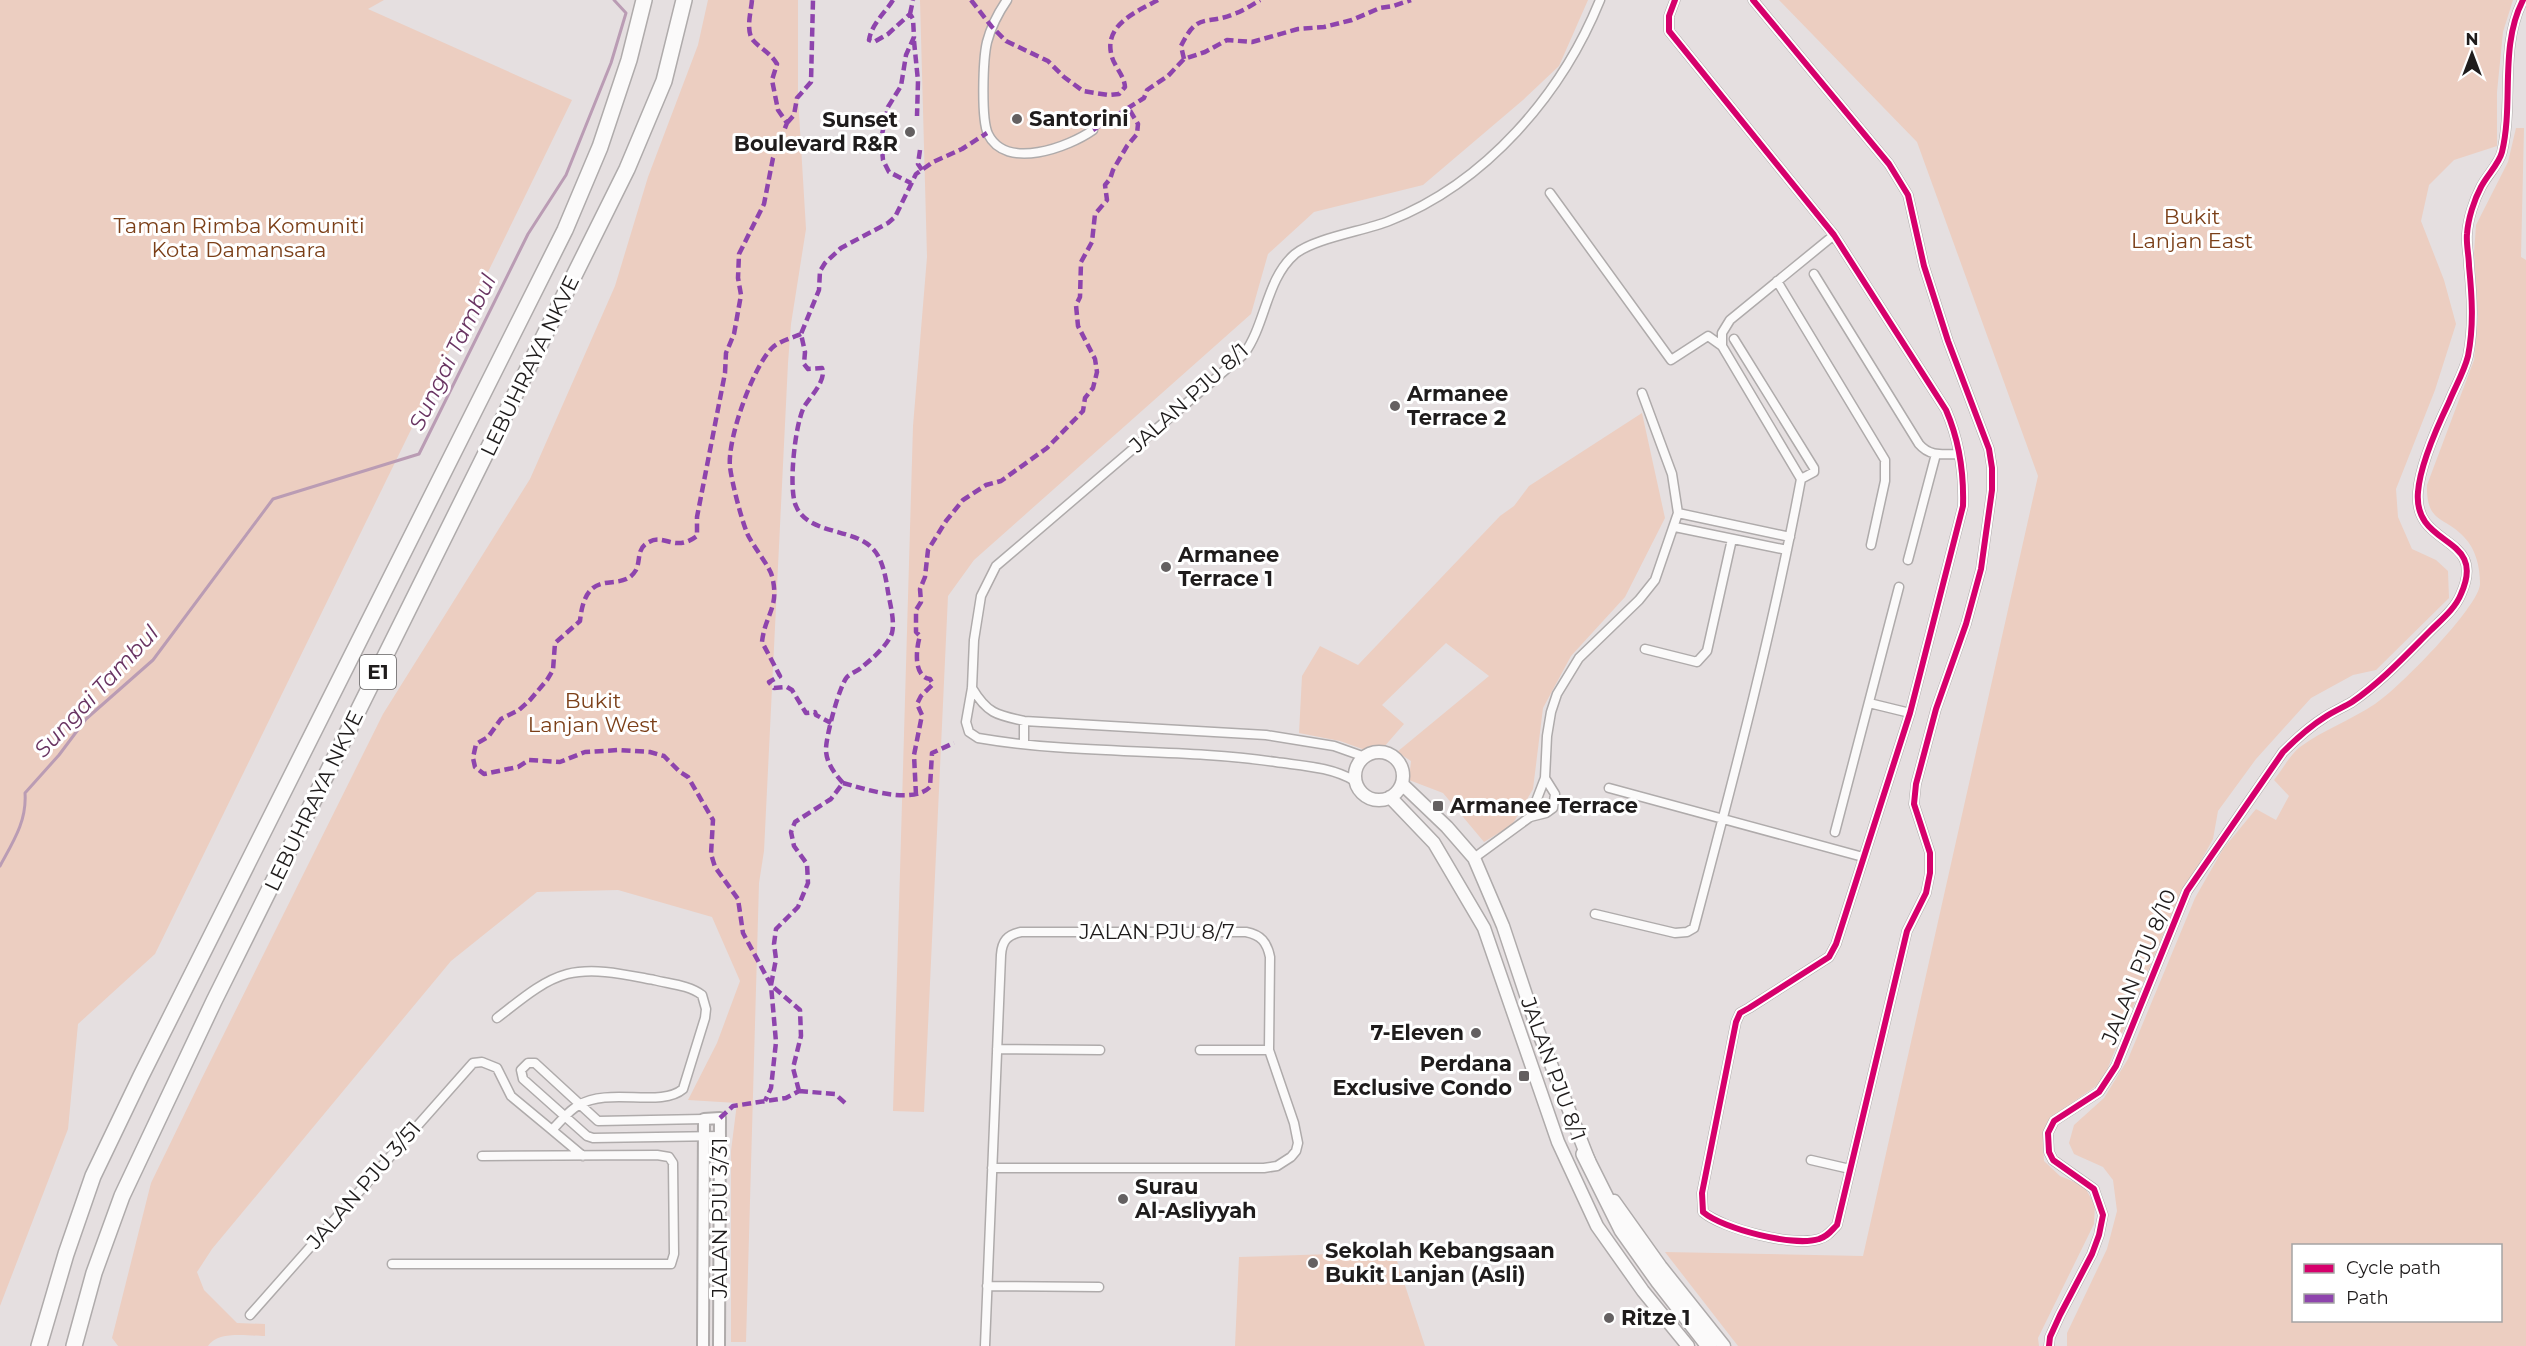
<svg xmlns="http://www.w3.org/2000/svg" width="2526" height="1346" font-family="Montserrat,sans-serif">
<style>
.green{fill:#eccec1;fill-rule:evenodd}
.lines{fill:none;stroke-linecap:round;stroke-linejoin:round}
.stream{stroke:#ba9cb4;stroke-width:3}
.minor-casing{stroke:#afabab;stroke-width:11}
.tertiary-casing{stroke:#afabab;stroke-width:14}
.secondary-casing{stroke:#afabab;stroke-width:15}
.motorway-casing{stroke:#afabab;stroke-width:18}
.minor{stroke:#fbfafa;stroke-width:8}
.tertiary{stroke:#fbfafa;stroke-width:10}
.secondary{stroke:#fbfafa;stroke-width:12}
.motorway{stroke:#fbfafa;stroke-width:15}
.quiet{stroke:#8e44ad;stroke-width:4.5;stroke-dasharray:9 4.5;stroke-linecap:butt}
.cycleway-casing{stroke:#fff;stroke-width:10}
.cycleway{stroke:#d6006c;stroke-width:6}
.poi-dot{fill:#646061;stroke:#fff;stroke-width:2}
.labels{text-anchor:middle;stroke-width:6;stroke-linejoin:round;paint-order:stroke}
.shield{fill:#fff;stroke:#626060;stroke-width:1.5}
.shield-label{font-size:20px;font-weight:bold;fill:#1f1c1c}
.poi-label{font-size:21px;font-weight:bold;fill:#1f1c1c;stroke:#fff;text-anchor:start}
.park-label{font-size:21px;fill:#7b3f18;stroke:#fff}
.street-label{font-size:21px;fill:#1f1c1c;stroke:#fff}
.water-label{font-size:22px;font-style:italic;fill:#693462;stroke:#fff}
</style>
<rect width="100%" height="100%" fill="#e5dfe0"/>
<path class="green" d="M 0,0 L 384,0 L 368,9 L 572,100 L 155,954 L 78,1024 L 68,1129 L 0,1306 Z
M 708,0 L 798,0 L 798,97 L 806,229 L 791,324 L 788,363 L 764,851 L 759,883 L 746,1342 L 731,1342 L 731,1151 L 737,1103 L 688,1100 L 717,1043 L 740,981 L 712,917 L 618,890 L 537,892 L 451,961 L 212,1249 L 197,1272 L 204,1290 L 237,1323 L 265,1324 L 265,1336 C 249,1336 218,1330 208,1346 L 118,1346 L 112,1338 L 151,1183 L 201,1080 L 383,714 L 530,479 L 615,286 L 648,177 L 698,45 Z
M 920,0 L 1588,0 L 1559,66 L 1523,100 L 1423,185 L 1314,212 L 1268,254 L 1251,314 L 974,560 L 948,596 L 924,1112 L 893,1111 L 913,426 L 927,257 Z
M 1779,0 L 2513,0 L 2503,32 L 2497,92 L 2497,146 L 2454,160 L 2429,185 L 2421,221 L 2444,280 L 2456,324 L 2435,390 L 2396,489 L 2398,517 L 2412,549 L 2436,560 L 2448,571 L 2449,598 L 2376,670 L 2353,675 L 2311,698 L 2256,759 L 2218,811 L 2213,839 L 2172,913 L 2102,1082 L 2053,1116 L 2043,1140 L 2044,1161 L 2060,1176 L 2084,1186 L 2095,1205 L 2094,1224 L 2038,1338 L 2039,1346 L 1738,1346 L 1665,1252 L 1863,1256 L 2038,476 L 1917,142 Z
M 2516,128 L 2524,128 L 2521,257 L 2526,260 L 2526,1346 L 2067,1346 L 2067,1333 L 2107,1249 L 2117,1211 L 2113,1180 L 2103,1167 L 2074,1154 L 2069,1143 L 2074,1125 L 2104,1098 L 2128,1059 L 2195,898 L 2223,849 L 2256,809 L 2276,820 L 2289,796 L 2274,780 C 2282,770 2290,755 2300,747 C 2323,730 2351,720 2375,704 C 2397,690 2479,607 2480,584 C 2480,567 2476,549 2464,537 C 2445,516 2426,524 2427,485 L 2474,360 L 2478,317 L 2474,253 L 2476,225 L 2508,162 ZM 2294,1246 L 2500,1246 L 2500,1320 L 2294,1320 Z
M 1642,413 L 1665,518 L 1625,597 L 1571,656 L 1543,708 L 1533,789 L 1512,825 L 1484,842 L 1443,793 L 1409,780 L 1411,761 L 1397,752 L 1489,676 L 1446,643 L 1382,705 L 1404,724 L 1383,748 L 1365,750 L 1340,741 L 1299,733 L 1302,676 L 1320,646 L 1358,665 L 1500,516 L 1514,506 L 1529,486 Z
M 1394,1252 L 1425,1346 L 1235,1346 L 1239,1257 Z"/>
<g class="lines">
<path class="stream" d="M 0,866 C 13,842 27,821 25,793 L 59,755 L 86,719 L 153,660 L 273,499 L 419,454 L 528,234 L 566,175 L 611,63 L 626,13 L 614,0"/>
<defs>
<path id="minor" d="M 1007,0 C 998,13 991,27 987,42 C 983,59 981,119 988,134 C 1006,171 1069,147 1093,130
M 1675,0 L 1669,16 L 1669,31 L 1834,235 L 1946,410 C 1959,440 1964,474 1963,506 L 1910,713 L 1836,944 L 1829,957 L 1749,1008 L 1740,1013 L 1736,1022 L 1702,1193 L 1703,1212 C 1723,1229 1794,1247 1819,1239 C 1827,1237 1831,1231 1837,1225 L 1907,931 L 1926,893 L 1930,873 L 1930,853 L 1914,804 L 1916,784 L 1936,709 L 1966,624 L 1981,569 L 1992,490 L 1992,468 L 1989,449 L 1948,341 L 1924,266 L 1908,195 L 1889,164 L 1753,0
M 1550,193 L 1671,360 L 1708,336 L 1722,346
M 1814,274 L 1919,444 C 1930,457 1943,454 1958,454
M 1777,281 L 1885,460 L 1885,481 L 1871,545
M 1734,339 L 1814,468 L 1814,472 L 1801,479
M 1678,513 L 1790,537
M 1675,527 L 1787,550
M 1908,560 L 1936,454
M 1645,649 L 1697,662 L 1707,651 L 1732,539
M 972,688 C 987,713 996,715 1024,721 L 1266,735 L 1334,746 L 1365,757
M 1869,703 L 1910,713
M 1024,744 L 1024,721
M 1355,781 C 1331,767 1304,766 1276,762 C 1178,748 1076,755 978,738 L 969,732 L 966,722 L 972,688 L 974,640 L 981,596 L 996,566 L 1244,354 C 1266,324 1266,279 1295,254 C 1315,238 1364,231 1389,221 C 1486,183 1562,94 1600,0
M 1609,788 L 1863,857
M 1530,817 L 1545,778 L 1547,736 L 1551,712 L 1557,694 L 1579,658 L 1639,600 L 1655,580 L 1678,513 L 1672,474 L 1642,393
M 1835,832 L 1899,587
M 1474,858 L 1530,817 L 1546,813 L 1553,808 L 1555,794 L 1545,778
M 1595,914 L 1675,933 L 1687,932 L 1694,928 C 1733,780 1773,630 1801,479 L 1722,346 L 1722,333 L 1730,320 L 1834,235
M 497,1018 C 518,1002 541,981 567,974 C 595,967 627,975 654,980 C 670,984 689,985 702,995 L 706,1009 L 705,1018 L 683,1089 C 661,1108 609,1087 579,1105 C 569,1110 560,1122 552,1130 L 583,1156
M 997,1049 L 1100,1050
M 1200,1050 L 1269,1050
M 704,1119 L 598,1121 L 535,1063 L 528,1063 L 521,1070 L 523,1079 L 587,1136 L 593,1138 L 721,1136
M 1811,1160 L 1850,1169
M 392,1264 L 671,1264 L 674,1254 L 673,1163 L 669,1157 L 657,1155 L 482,1156
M 987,1286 L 1099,1287
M 250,1315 L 473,1063 L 482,1062 L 497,1068 L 511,1096 L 552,1130
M 985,1346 L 1001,955 C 1002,941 1007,935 1021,932 L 1246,932 C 1261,935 1267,942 1270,957 L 1269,1050 L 1294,1123 L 1298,1143 L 1296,1151 L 1291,1157 L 1277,1166 L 1264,1168 L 992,1168
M 2049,1346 L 2050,1337 L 2060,1315 L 2092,1254 L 2099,1235 L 2103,1215 L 2094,1189 L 2053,1160 L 2049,1152 L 2048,1133 L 2054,1121 L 2099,1092 L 2116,1066 L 2187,891 L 2283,752 C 2296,739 2309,727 2325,717 C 2334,711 2344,707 2352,702 C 2381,682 2405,656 2430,631 C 2441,620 2455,609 2461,594 C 2488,534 2413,549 2418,492 C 2420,465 2437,427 2449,402 C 2455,387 2464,372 2468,356 C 2474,326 2472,296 2469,266 C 2469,256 2466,244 2467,234 C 2468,219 2474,200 2481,187 C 2487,175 2499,164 2502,152 C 2514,102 2499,47 2523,0"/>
<path id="tertiary" d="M 703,1346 L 704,1119 L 720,1118 L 719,1346"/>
<path id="secondary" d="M1355 776a24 24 0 1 1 48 0a24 24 0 1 1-48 0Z
M 1402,784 L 1447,827 L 1474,858 L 1503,926 L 1538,1031 L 1589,1161
M 1390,797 L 1434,843 L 1484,928 L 1558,1142 L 1597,1226 L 1643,1291 L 1688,1346
M 1614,1201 L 1661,1267 L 1724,1346"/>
<path id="motorway" d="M 1584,1154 L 1622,1230 L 1659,1282 L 1709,1346
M 39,1346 L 66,1254 L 93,1176 L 141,1076 L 565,230 L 600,147 L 629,60 L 644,0
M 74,1346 L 94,1273 L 122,1196 L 214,1001 L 627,169 L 664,81 L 684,0"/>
</defs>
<use href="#minor" class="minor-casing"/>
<use href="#tertiary" class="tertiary-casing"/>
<use href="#secondary" class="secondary-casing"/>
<use href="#motorway" class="motorway-casing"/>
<use href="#minor" class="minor"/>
<use href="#tertiary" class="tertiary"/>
<use href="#secondary" class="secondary"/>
<use href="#motorway" class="motorway"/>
<path class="quiet" d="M 752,0 C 751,12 746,28 752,39 C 758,47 770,52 777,64 L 772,80 L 778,110 L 787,123 L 773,158 L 764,204 L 739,254 L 738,278 L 741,295 L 734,334 L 726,353 L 725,373 L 697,517 L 697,536 C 674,553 665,533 649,542 C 636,548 641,560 636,570 C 621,596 586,562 580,621 L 555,643 L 553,670 L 547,680 L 530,700 L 519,710 L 501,719 L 488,737 L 476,744 L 473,758 L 475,767 L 484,774 L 518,767 L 529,760 L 560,762 L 585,752 L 619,750 L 650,752 L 664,756 L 680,772 L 688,777 L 713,820 L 711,854 L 715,867 L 738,899 L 743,933 L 771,985 L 776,1042 L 771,1088 L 765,1101
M 893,0 C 885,13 872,23 869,40 L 874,42 L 888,34 L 910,14 L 913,19 L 914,37 L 906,55 L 901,86 L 888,107 L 881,139 L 883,160 L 889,172 L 911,183
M 971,0 L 992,27 L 1006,41 L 1048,61 L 1064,77 L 1083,91 L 1108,95 L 1119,94 L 1125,87 C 1124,74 1113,66 1111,53 C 1105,24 1138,11 1158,0
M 910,14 L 913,0
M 914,41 L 918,81 L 917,116
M 1184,59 L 1181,46 C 1198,11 1205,26 1234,14 C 1243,11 1252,5 1260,0
M 787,123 L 794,115 L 797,98 L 811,82 L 813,0
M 1093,130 L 1144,98 L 1147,90 L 1168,76 L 1184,59 L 1205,52 L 1227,40 L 1252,42 L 1298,29 L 1324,27 L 1352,20 L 1380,8 L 1393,6 L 1411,0
M 920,150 L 918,164 L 922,170
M 801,334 C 792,338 779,341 772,348 C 753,367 727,439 730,467 C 732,483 741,518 747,533 C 752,545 770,567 772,576 C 780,608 765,614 762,642 L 780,676 L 769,682 L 774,688 L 787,687 L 792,690 L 806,713 L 815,712 L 816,715 L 831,723
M 843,783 C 835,774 827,764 826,751 C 825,740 839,686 847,677 C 851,673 858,671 862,667 C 872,659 888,645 892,633 C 895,621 890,604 888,592 C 886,579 883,559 873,549 C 855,528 808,535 796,506 C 788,489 795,424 804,407 C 810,397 827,380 822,368 L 808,369 L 804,364 L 805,352 L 801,334 L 819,290 L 820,271 L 825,263 L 841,248 L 888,223 L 895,217 L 916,174 L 933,162 L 962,149 L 987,133
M 843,783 C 865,789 912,805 930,787 L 932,753 L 954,743
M 916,795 L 914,755 L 922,715 L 917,704 L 921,696 L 933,684 L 930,679 C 913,677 916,648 920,636 L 916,632 L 916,610 L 921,602 L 920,589 L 925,577 L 928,550 L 946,521 L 963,500 L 986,485 L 1001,481 L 1047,448 L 1083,411 L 1085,398 L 1093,388 L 1097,372 L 1095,359 L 1078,326 L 1076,305 L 1080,297 L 1081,262 L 1092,242 L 1095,214 L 1107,200 L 1105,185 L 1110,179 L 1113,170 L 1127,146 L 1137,134 L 1138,124 L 1129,109
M 799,1091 L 793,1068 L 801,1036 L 800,1010 L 771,985 L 776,959 L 774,944 L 776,929 L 798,907 L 808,883 L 807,864 L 794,846 L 791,832 L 795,822 L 831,799 L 843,783
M 799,1091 L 835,1094 L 845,1103
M 720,1118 L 733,1106 L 786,1098 L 799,1091"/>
<defs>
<path id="cycleway" d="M 1675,0 L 1669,16 L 1669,31 L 1834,235 L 1946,410 C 1959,440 1964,474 1963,506 L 1910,713 L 1836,944 L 1829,957 L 1749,1008 L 1740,1013 L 1736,1022 L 1702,1193 L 1703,1212 C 1723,1229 1794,1247 1819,1239 C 1827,1237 1831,1231 1837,1225 L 1907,931 L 1926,893 L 1930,873 L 1930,853 L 1914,804 L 1916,784 L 1936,709 L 1966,624 L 1981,569 L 1992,490 L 1992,468 L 1989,449 L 1948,341 L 1924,266 L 1908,195 L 1889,164 L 1753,0
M 2049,1346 L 2050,1337 L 2060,1315 L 2092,1254 L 2099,1235 L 2103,1215 L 2094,1189 L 2053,1160 L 2049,1152 L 2048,1133 L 2054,1121 L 2099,1092 L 2116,1066 L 2187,891 L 2283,752 C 2296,739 2309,727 2325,717 C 2334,711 2344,707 2352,702 C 2381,682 2405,656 2430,631 C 2441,620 2455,609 2461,594 C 2488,534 2413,549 2418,492 C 2420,465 2437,427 2449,402 C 2455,387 2464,372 2468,356 C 2474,326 2472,296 2469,266 C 2469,256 2466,244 2467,234 C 2468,219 2474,200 2481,187 C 2487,175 2499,164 2502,152 C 2514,102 2499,47 2523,0"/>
</defs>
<use href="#cycleway" class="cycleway-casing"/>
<use href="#cycleway" class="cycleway"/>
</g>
<g class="poi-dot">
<circle cx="1017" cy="119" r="6"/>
<circle cx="910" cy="132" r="6"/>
<circle cx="1395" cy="406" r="6"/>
<circle cx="1166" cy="567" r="6"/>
<rect x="1432" y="800" width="12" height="12" rx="3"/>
<circle cx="1476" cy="1033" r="6"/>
<rect x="1518" y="1070" width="12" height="12" rx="3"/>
<circle cx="1123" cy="1199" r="6"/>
<circle cx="1313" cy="1263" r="6"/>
<circle cx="1609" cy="1318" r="6"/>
</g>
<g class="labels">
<rect class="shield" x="360" y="655" width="36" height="34" rx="4.5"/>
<g class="shield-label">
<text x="378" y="679">E1</text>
</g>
<g class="poi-label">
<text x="1029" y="126">Santorini</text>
<text x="898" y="127" text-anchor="end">Sunset<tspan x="898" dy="24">Boulevard R&amp;R</tspan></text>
<text x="1407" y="401">Armanee<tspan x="1407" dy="24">Terrace 2</tspan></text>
<text x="1178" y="562">Armanee<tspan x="1178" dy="24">Terrace 1</tspan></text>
<text x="1450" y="813">Armanee Terrace</text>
<text x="1464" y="1040" text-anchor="end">7-Eleven</text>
<text x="1512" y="1071" text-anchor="end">Perdana<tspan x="1512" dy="24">Exclusive Condo</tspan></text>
<text x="1135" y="1194">Surau<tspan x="1135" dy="24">Al-Asliyyah</tspan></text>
<text x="1325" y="1258">Sekolah Kebangsaan<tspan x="1325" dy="24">Bukit Lanjan (Asli)</tspan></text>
<text x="1621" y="1325">Ritze 1</text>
</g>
<g class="park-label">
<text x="2192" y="224">Bukit<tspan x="2192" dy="24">Lanjan East</tspan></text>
<text x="239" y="233">Taman Rimba Komuniti<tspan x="239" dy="24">Kota Damansara</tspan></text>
<text x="593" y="708">Bukit<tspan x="593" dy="24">Lanjan West</tspan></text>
</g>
<g class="street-label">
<text transform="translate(530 366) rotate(-64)" y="7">LEBUHRAYA NKVE</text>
<text transform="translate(1189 398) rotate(-42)" y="7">JALAN PJU 8/1</text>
<text transform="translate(314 801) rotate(-64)" y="7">LEBUHRAYA NKVE</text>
<text x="1157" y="939">JALAN PJU 8/7</text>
<text transform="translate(2139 967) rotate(-68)" y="7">JALAN PJU 8/10</text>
<text transform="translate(1553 1069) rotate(70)" y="7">JALAN PJU 8/1</text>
<text transform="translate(364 1185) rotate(-49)" y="7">JALAN PJU 3/51</text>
<text transform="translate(720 1218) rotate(-90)" y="7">JALAN PJU 3/31</text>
</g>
<g class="water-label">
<text transform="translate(452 352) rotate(-64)" y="8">Sungai Tambul</text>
<text transform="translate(96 691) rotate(-47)" y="8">Sungai Tambul</text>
</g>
</g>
<rect x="2292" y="1244" width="210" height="78" fill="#ffffff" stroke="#a5a4a4" stroke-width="1.5"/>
<rect x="2304" y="1264" width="30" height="9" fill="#d6006c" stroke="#a5a4a4" stroke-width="1.5"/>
<text x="2346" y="1274" font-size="18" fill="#1f1c1c">Cycle path</text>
<rect x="2304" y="1294" width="30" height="9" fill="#8e44ad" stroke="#a5a4a4" stroke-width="1.5"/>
<text x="2346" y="1304" font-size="18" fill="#1f1c1c">Path</text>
<g transform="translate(2472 54)" stroke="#ffffff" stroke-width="4.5" paint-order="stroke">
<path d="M0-4.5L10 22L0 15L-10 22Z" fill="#1f1c1c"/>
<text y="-9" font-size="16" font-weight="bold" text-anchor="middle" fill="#1f1c1c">N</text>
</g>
</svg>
